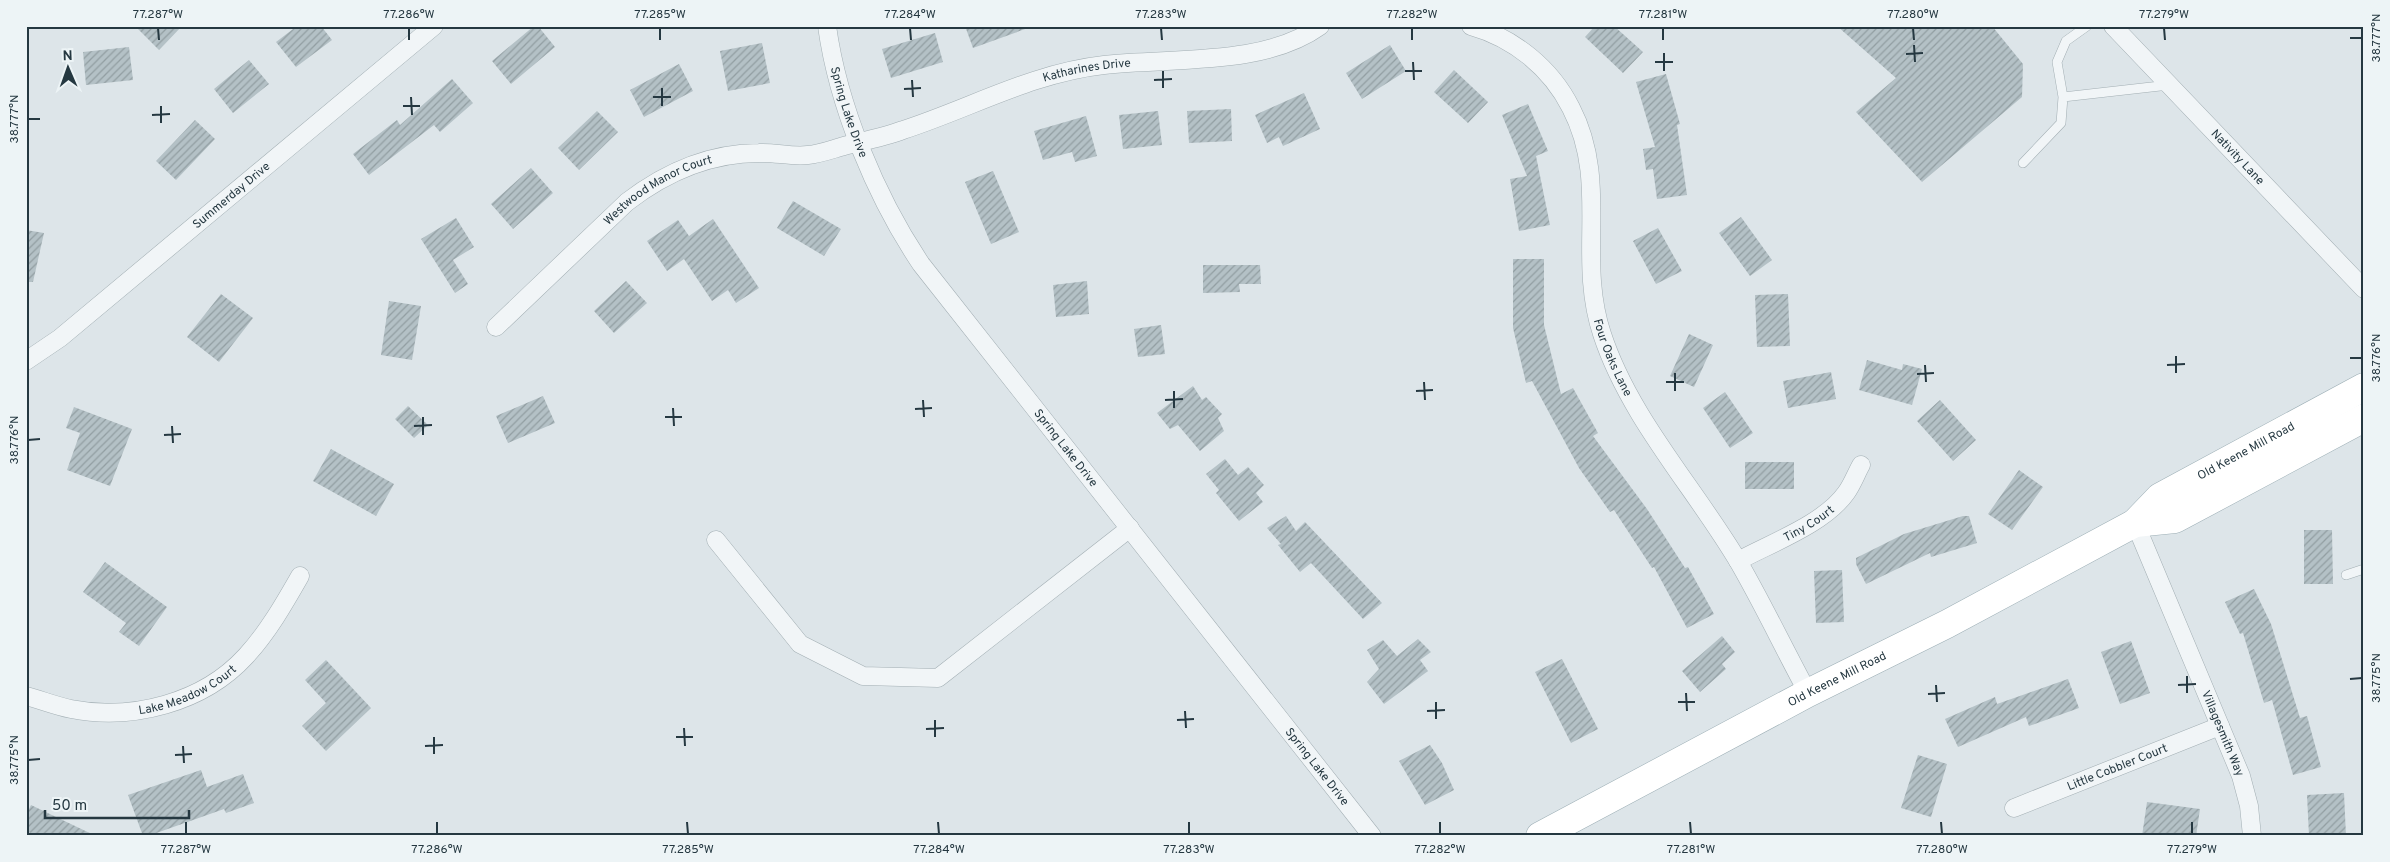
<svg xmlns="http://www.w3.org/2000/svg" width="2390" height="862" font-family="Overpass,sans-serif">
<style>
.building{fill:url(#building-hatch)}
.lines{fill:none;stroke-linecap:round;stroke-linejoin:round}
.lane-casing{stroke:#a2aeb3;stroke-width:10}
.street-casing{stroke:#a2aeb3;stroke-width:19}
.primary-casing{stroke:#9caeb5;stroke-width:29}
.lane{stroke:#f1f5f7;stroke-width:9}
.street{stroke:#f1f5f7;stroke-width:18}
.primary{stroke:#fff;stroke-width:28}
.ticks{fill:none;stroke:#253841;stroke-width:2}
.labels{text-anchor:middle;stroke-width:5;stroke-linejoin:round;paint-order:stroke}
.street-label{font-size:12px;fill:#253841;stroke:#edf4f6}
.neatline{fill:none;stroke:#253841;stroke-width:2}
.ticks-label{font-size:12px;text-anchor:middle;fill:#253841}
</style>
<defs>
<pattern id="building-hatch" width="6" height="6" patternUnits="userSpaceOnUse" patternTransform="scale(1.25)"><rect width="6" height="6" fill="#b4c1c6"/><path d="M-1 1l2-2M0 6l6-6M5 7l2-2" fill="none" stroke="#929ea2"/></pattern>
</defs>
<rect width="100%" height="100%" fill="#dde5e9"/>
<path class="building" d="M 135,26 L 182,26 L 159,50 Z
M 297,26 L 321,26 L 332,40 L 296,67 L 276,42 Z
M 534,26 L 538,26 L 555,47 L 511,84 L 492,61 Z
M 965,26 L 1027,26 L 1028,28 L 973,48 Z
M 1595,26 L 1614,26 L 1643,52 L 1623,73 L 1585,37 Z
M 1837,26 L 1992,26 L 2023,64 L 2022,97 L 1922,182 L 1856,112 L 1896,78 Z
M 935,33 L 943,62 L 891,78 L 882,49 Z
M 762,43 L 770,83 L 728,91 L 720,51 Z
M 1390,45 L 1406,71 L 1362,99 L 1346,73 Z
M 129,47 L 133,80 L 86,85 L 83,52 Z
M 249,60 L 269,84 L 233,113 L 214,89 Z
M 679,64 L 693,91 L 644,117 L 630,90 Z
M 1454,70 L 1488,102 L 1468,123 L 1434,92 Z
M 1666,74 L 1680,124 L 1677,125 L 1687,195 L 1657,199 L 1653,169 L 1646,170 L 1643,149 L 1655,147 L 1636,82 Z
M 452,79 L 473,103 L 440,132 L 434,125 L 369,175 L 353,154 L 397,120 L 400,125 Z
M 1304,93 L 1320,129 L 1283,146 L 1279,137 L 1267,143 L 1255,115 Z
M 1528,104 L 1548,151 L 1536,156 L 1550,225 L 1519,231 L 1510,179 L 1527,176 L 1502,115 Z
M 1231,109 L 1232,141 L 1189,143 L 1187,111 Z
M 597,111 L 618,132 L 579,170 L 558,148 Z
M 1158,111 L 1162,145 L 1123,149 L 1119,115 Z
M 1086,116 L 1097,156 L 1075,162 L 1072,152 L 1043,160 L 1034,131 Z
M 195,120 L 215,139 L 176,180 L 156,161 Z
M 531,168 L 553,193 L 513,229 L 491,204 Z
M 993,171 L 1019,232 L 991,244 L 965,182 Z
M 793,201 L 841,229 L 824,256 L 777,228 Z
M 1741,217 L 1772,260 L 1750,276 L 1719,233 Z
M 456,218 L 474,247 L 453,260 L 468,284 L 455,293 L 421,239 Z
M 713,219 L 759,288 L 736,303 L 728,290 L 712,301 L 684,259 L 667,271 L 647,241 L 678,220 L 689,236 Z
M 1658,228 L 1682,271 L 1656,284 L 1633,241 Z
M 26,230 L 44,233 L 33,282 L 26,282 Z
M 1513,259 L 1544,259 L 1544,325 L 1561,394 L 1573,388 L 1598,433 L 1593,436 L 1647,509 L 1685,568 L 1688,567 L 1714,614 L 1687,628 L 1654,567 L 1652,568 L 1614,510 L 1610,512 L 1579,468 L 1532,381 L 1526,383 L 1513,328 Z
M 1203,265 L 1260,265 L 1261,284 L 1239,284 L 1240,292 L 1203,293 Z
M 626,281 L 647,303 L 614,333 L 594,311 Z
M 1087,281 L 1089,314 L 1056,317 L 1053,285 Z
M 221,294 L 253,318 L 219,362 L 187,337 Z
M 1788,294 L 1790,346 L 1757,347 L 1755,295 Z
M 389,301 L 421,306 L 412,360 L 381,355 Z
M 1161,325 L 1165,354 L 1138,357 L 1134,329 Z
M 1689,334 L 1713,345 L 1694,387 L 1670,376 Z
M 1867,360 L 1902,370 L 1903,364 L 1922,369 L 1912,405 L 1859,390 Z
M 1831,372 L 1836,399 L 1788,408 L 1783,381 Z
M 1193,386 L 1202,400 L 1206,397 L 1222,414 L 1218,418 L 1224,431 L 1200,451 L 1178,425 L 1170,429 L 1157,413 Z
M 1725,392 L 1753,433 L 1730,448 L 1703,408 Z
M 543,396 L 555,423 L 508,443 L 496,416 Z
M 1940,400 L 1976,440 L 1953,461 L 1917,421 Z
M 408,406 L 428,425 L 414,438 L 395,419 Z
M 74,407 L 132,429 L 110,486 L 67,470 L 80,433 L 66,428 Z
M 331,449 L 394,484 L 376,516 L 313,481 Z
M 1225,459 L 1238,475 L 1248,467 L 1264,485 L 1256,493 L 1263,502 L 1239,521 L 1216,493 L 1219,490 L 1206,474 Z
M 1745,462 L 1794,462 L 1794,489 L 1745,489 Z
M 2019,470 L 2043,487 L 2012,530 L 1988,514 Z
M 1286,516 L 1296,531 L 1305,522 L 1382,603 L 1363,619 L 1311,563 L 1300,572 L 1278,545 L 1281,544 L 1267,528 Z
M 1963,516 L 1969,516 L 1977,543 L 1931,557 L 1930,553 L 1866,584 L 1856,564 L 1856,558 L 1904,534 Z
M 2304,530 L 2332,530 L 2333,584 L 2304,584 Z
M 105,562 L 167,607 L 139,646 L 119,632 L 126,623 L 83,592 Z
M 1842,570 L 1844,622 L 1816,623 L 1814,571 Z
M 2254,589 L 2271,624 L 2300,718 L 2307,716 L 2321,767 L 2293,775 L 2272,700 L 2264,703 L 2243,633 L 2240,634 L 2225,602 Z
M 1722,636 L 1735,652 L 1722,664 L 1726,669 L 1700,692 L 1682,671 Z
M 1418,639 L 1431,652 L 1420,660 L 1428,671 L 1384,704 L 1367,682 L 1379,669 L 1367,650 L 1383,640 L 1397,656 Z
M 2131,641 L 2150,693 L 2120,704 L 2101,652 Z
M 1562,659 L 1598,729 L 1571,743 L 1535,672 Z
M 326,660 L 371,708 L 326,751 L 302,726 L 326,703 L 305,680 Z
M 2068,679 L 2079,708 L 2029,726 L 2026,717 L 1958,747 L 1945,719 L 1995,697 L 1997,704 Z
M 1430,745 L 1442,763 L 1454,790 L 1425,805 L 1399,761 Z
M 1918,755 L 1947,764 L 1931,817 L 1901,808 Z
M 201,770 L 207,787 L 243,774 L 254,803 L 226,813 L 224,809 L 148,836 L 143,836 L 128,795 Z
M 2344,793 L 2346,836 L 2309,836 L 2307,795 Z
M 2147,802 L 2200,809 L 2196,836 L 2142,836 Z
M 31,805 L 96,836 L 37,836 L 26,831 L 26,815 Z"/>
<g class="lines">
<defs>
<path id="lane" d="M 2063,97 L 2169,85
M 2023,163 L 2061,123 L 2063,97 L 2057,62 L 2066,41 L 2087,26
M 2346,575 L 2364,569"/>
<g id="street">
<path id="s1" d="M 827,26 C 838,106 876,197 921,264 L 1372,836"/>
<path id="s2" d="M 1471,26 C 1514,38 1551,68 1571,108 C 1610,183 1576,256 1602,334 C 1629,417 1694,487 1738,561 C 1763,604 1784,649 1808,693"/>
<path id="s3" d="M 2113,26 L 2364,289"/>
<path id="s4" d="M 496,327 L 627,202 C 666,172 709,153 759,153 C 775,152 791,157 808,155 C 820,154 833,149 844,146 C 864,141 884,137 903,130 C 971,108 1032,73 1104,65 C 1172,57 1263,67 1320,26"/>
<path id="s5" d="M 26,361 L 60,338 L 434,26"/>
<path id="s6" d="M 2135,523 L 2241,776 L 2249,806 L 2252,836"/>
<path d="M 716,540 L 800,644 L 863,676 L 938,678 L 1130,528"/>
<path id="s7" d="M 1738,561 C 1771,543 1824,524 1846,493 C 1852,485 1856,474 1861,465"/>
<path id="s8" d="M 26,696 C 41,700 56,706 71,709 C 132,721 203,703 246,656 C 268,632 284,604 300,576"/>
<path id="s9" d="M 2014,808 L 2220,726"/>
</g>
<g id="primary">
<path d="M 2135,523 L 2175,519 L 2364,418"/>
<path id="s10" d="M 1540,836 L 1808,693 L 1947,624 L 2135,523 L 2160,497 L 2364,387"/>
</g>
</defs>
<use href="#lane" class="lane-casing"/>
<use href="#street" class="street-casing"/>
<use href="#primary" class="primary-casing"/>
<use href="#lane" class="lane"/>
<use href="#street" class="street"/>
<use href="#primary" class="primary"/>
</g>
<path class="ticks" d="M 158,28 L 159,40M 409,28 L 409,40M 660,28 L 660,40M 910,28 L 911,40M 1161,28 L 1162,40M 1412,28 L 1412,40M 1663,28 L 1663,40M 1913,28 L 1914,40M 2164,28 L 2165,40M 2350,38 L 2362,38M 1914,45 L 1915,62M 1664,53 L 1664,71M 1906,54 L 1923,53M 1413,62 L 1414,80M 1655,62 L 1673,62M 1163,71 L 1163,88M 1405,71 L 1422,71M 912,80 L 913,97M 1154,80 L 1172,79M 662,88 L 662,106M 904,89 L 921,88M 411,97 L 412,115M 653,97 L 671,97M 161,106 L 161,123M 403,106 L 420,106M 152,115 L 170,114M 28,119 L 40,119M 2176,356 L 2176,373M 2350,358 L 2362,358M 1925,365 L 1926,382M 2167,365 L 2185,364M 1675,373 L 1675,391M 1917,374 L 1934,373M 1424,382 L 1425,400M 1666,382 L 1684,382M 1174,391 L 1174,408M 1416,391 L 1433,390M 923,400 L 924,417M 1165,400 L 1183,399M 673,408 L 674,426M 915,409 L 932,408M 423,417 L 423,435M 665,417 L 682,417M 172,426 L 173,443M 414,426 L 432,425M 164,435 L 181,434M 28,440 L 40,439M 2187,676 L 2187,693M 2350,679 L 2362,678M 1936,685 L 1937,702M 2178,685 L 2196,684M 1686,693 L 1687,711M 1928,694 L 1945,693M 1436,702 L 1436,719M 1678,702 L 1695,702M 1185,711 L 1186,728M 1427,711 L 1445,710M 935,720 L 935,737M 1177,720 L 1194,719M 684,728 L 685,746M 926,729 L 944,728M 434,737 L 434,754M 676,737 L 693,737M 183,746 L 184,763M 425,746 L 443,745M 175,755 L 192,754M 28,760 L 40,759M 186,822 L 186,834M 437,822 L 437,834M 687,822 L 688,834M 938,822 L 939,834M 1189,822 L 1189,834M 1440,822 L 1440,834M 1690,822 L 1691,834M 1941,822 L 1942,834M 2192,822 L 2192,834"/>
<g class="labels">
<g class="street-label">
<text dy="4" stroke="none"><textPath href="#s4" startOffset="666">Katharines Drive</textPath></text>
<text dy="4" stroke="none"><textPath href="#s1" startOffset="89">Spring Lake Drive</textPath></text>
<text dy="4" stroke="none"><textPath href="#s3" startOffset="181">Nativity Lane</textPath></text>
<text dy="4" stroke="none"><textPath href="#s4" startOffset="214">Westwood Manor Court</textPath></text>
<text dy="4" stroke="none"><textPath href="#s5" startOffset="264">Summerday Drive</textPath></text>
<text dy="4" stroke="none"><textPath href="#s2" startOffset="389">Four Oaks Lane</textPath></text>
<text dy="4" stroke="none"><textPath href="#s1" startOffset="492">Spring Lake Drive</textPath></text>
<text dy="4" stroke="none"><textPath href="#s10" startOffset="806">Old Keene Mill Road</textPath></text>
<text dy="4" stroke="none"><textPath href="#s7" startOffset="80">Tiny Court</textPath></text>
<text dy="4" stroke="none"><textPath href="#s10" startOffset="336">Old Keene Mill Road</textPath></text>
<text dy="4" stroke="none"><textPath href="#s8" startOffset="168">Lake Meadow Court</textPath></text>
<text dy="4" stroke="none"><textPath href="#s6" startOffset="228">Villagesmith Way</textPath></text>
<text dy="4" stroke="none"><textPath href="#s1" startOffset="898">Spring Lake Drive</textPath></text>
<text dy="4" stroke="none"><textPath href="#s9" startOffset="111">Little Cobbler Court</textPath></text>
</g>
</g>
<rect width="2390" height="862" fill="none" stroke="#edf4f6" stroke-width="55"/>
<g transform="translate(68 68) rotate(358)" stroke="#edf4f6" stroke-width="4" paint-order="stroke">
<path d="M0-4L9 19L0 12L-9 19Z" fill="#253841"/>
<text y="-8" font-size="14" font-weight="bold" text-anchor="middle" fill="#253841">N</text>
</g>
<path d="M45 810v8h144v-8" fill="none" stroke="#253841" stroke-width="2.5"/>
<text x="52" y="810" font-size="15" fill="#253841" stroke="#edf4f6" stroke-width="4" paint-order="stroke">50 m</text>
<rect x="28" y="28" width="2334" height="806" class="neatline"/>
<g class="ticks-label">
<text x="158" y="18">77.287°W</text>
<text x="409" y="18">77.286°W</text>
<text x="660" y="18">77.285°W</text>
<text x="910" y="18">77.284°W</text>
<text x="1161" y="18">77.283°W</text>
<text x="1412" y="18">77.282°W</text>
<text x="1663" y="18">77.281°W</text>
<text x="1913" y="18">77.280°W</text>
<text x="2164" y="18">77.279°W</text>
<text transform="translate(2376 38) rotate(-90)" y="4">38.777°N</text>
<text transform="translate(14 119) rotate(-90)" y="4">38.777°N</text>
<text transform="translate(2376 358) rotate(-90)" y="4">38.776°N</text>
<text transform="translate(14 440) rotate(-90)" y="4">38.776°N</text>
<text transform="translate(2376 678) rotate(-90)" y="4">38.775°N</text>
<text transform="translate(14 760) rotate(-90)" y="4">38.775°N</text>
<text x="186" y="853">77.287°W</text>
<text x="437" y="853">77.286°W</text>
<text x="688" y="853">77.285°W</text>
<text x="939" y="853">77.284°W</text>
<text x="1189" y="853">77.283°W</text>
<text x="1440" y="853">77.282°W</text>
<text x="1691" y="853">77.281°W</text>
<text x="1942" y="853">77.280°W</text>
<text x="2192" y="853">77.279°W</text>
</g>
</svg>
